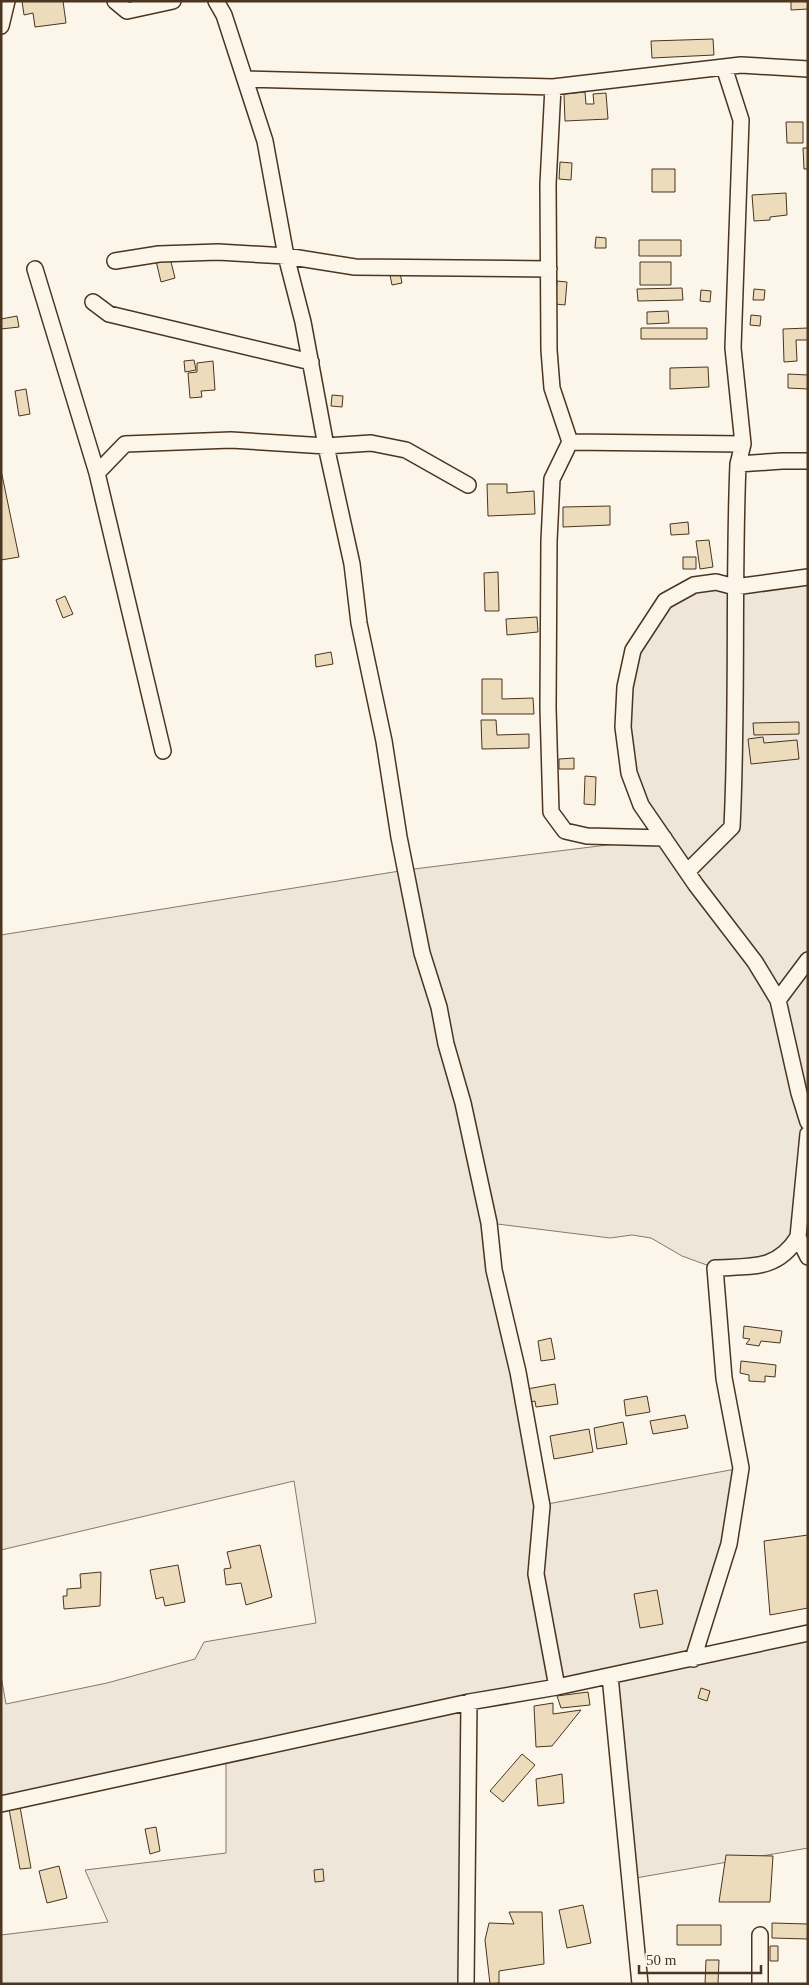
<svg xmlns="http://www.w3.org/2000/svg" width="809" height="1985" font-family="'Times New Roman',serif">
<style>
.green{fill:#ede6d9;stroke:#887966}
.building{fill:#ecdcbc;stroke:#4a3520}
.lines{fill:none;stroke-linecap:round;stroke-linejoin:round}
.street-casing{stroke:#4a3520;stroke-width:18}
.street{stroke:#fbf6e9;stroke-width:15}
</style>
<rect width="100%" height="100%" fill="#fbf6e9"/>
<path class="green" d="M 808,576 L 808,1257 L 797,1237 L 773,1262 L 715,1268 L 682,1256 L 651,1238 L 632,1235 L 610,1238 L 489,1223 L 542,1505 L 741,1468 L 693,1658 L 808,1633 L 808,1848 L 630,1879 L 610,1677 L 469,1705 L 466,1984 L 1,1984 L 1,1935 L 108,1922 L 85,1870 L 226,1853 L 226,1755 L 1,1800 L 1,1676 L 6,1704 L 107,1683 L 195,1659 L 204,1642 L 316,1623 L 294,1481 L 1,1550 L 1,935 L 406,870 L 663,838 L 633,782 L 625,687 L 657,612 L 694,585 Z"/>
<path class="building" d="M 22,1 L 63,1 L 66,23 L 35,27 L 33,13 L 24,15 Z
M 791,1 L 808,1 L 808,9 L 791,10 Z
M 713,39 L 714,55 L 652,58 L 651,41 Z
M 585,92 L 586,104 L 594,104 L 593,94 L 606,93 L 608,119 L 565,121 L 564,94 Z
M 786,122 L 803,122 L 803,143 L 787,143 Z
M 803,148 L 808,148 L 808,169 L 804,169 Z
M 560,162 L 572,163 L 571,180 L 559,179 Z
M 652,169 L 675,169 L 675,192 L 652,192 Z
M 786,193 L 787,215 L 770,217 L 770,220 L 754,221 L 752,195 Z
M 596,237 L 606,238 L 606,248 L 595,248 Z
M 639,240 L 681,240 L 681,256 L 639,256 Z
M 170,258 L 175,278 L 161,282 L 156,261 Z
M 640,262 L 671,262 L 671,285 L 640,285 Z
M 400,273 L 402,283 L 392,285 L 390,275 Z
M 557,281 L 567,282 L 565,305 L 555,304 Z
M 682,288 L 683,300 L 638,301 L 637,289 Z
M 754,289 L 765,290 L 764,300 L 753,300 Z
M 701,290 L 711,291 L 710,302 L 700,301 Z
M 668,311 L 669,323 L 647,324 L 647,312 Z
M 751,315 L 761,316 L 760,326 L 750,325 Z
M 17,316 L 19,327 L 1,329 L 1,319 Z
M 641,328 L 707,328 L 707,339 L 641,339 Z
M 808,328 L 808,340 L 796,340 L 797,361 L 784,362 L 783,329 Z
M 194,360 L 196,370 L 185,372 L 184,361 Z
M 213,361 L 215,390 L 201,391 L 202,397 L 190,398 L 188,373 L 197,372 L 197,363 Z
M 708,367 L 709,387 L 670,389 L 670,368 Z
M 788,374 L 808,375 L 808,389 L 788,388 Z
M 26,389 L 30,414 L 19,416 L 15,391 Z
M 332,395 L 343,396 L 342,407 L 331,406 Z
M 1,470 L 19,557 L 1,560 Z
M 487,484 L 507,484 L 507,493 L 534,491 L 535,514 L 488,516 Z
M 610,506 L 610,525 L 563,527 L 563,507 Z
M 688,522 L 689,534 L 671,535 L 670,524 Z
M 709,540 L 713,567 L 700,569 L 696,541 Z
M 683,557 L 696,557 L 696,569 L 683,569 Z
M 498,572 L 499,611 L 485,611 L 484,573 Z
M 65,596 L 73,614 L 63,618 L 56,600 Z
M 537,617 L 538,632 L 507,635 L 506,619 Z
M 331,652 L 333,664 L 316,667 L 315,655 Z
M 482,679 L 502,679 L 502,699 L 533,698 L 534,714 L 482,714 Z
M 481,720 L 496,720 L 497,735 L 529,734 L 529,748 L 482,749 Z
M 799,722 L 799,734 L 754,735 L 753,723 Z
M 763,737 L 764,743 L 797,740 L 799,759 L 751,764 L 748,739 Z
M 574,758 L 574,769 L 559,769 L 559,759 Z
M 585,776 L 596,777 L 595,805 L 584,804 Z
M 744,1326 L 782,1331 L 780,1343 L 761,1341 L 759,1346 L 746,1344 L 750,1339 L 743,1338 Z
M 551,1338 L 555,1359 L 541,1361 L 538,1341 Z
M 741,1361 L 776,1365 L 775,1377 L 765,1376 L 765,1382 L 749,1381 L 749,1375 L 740,1373 Z
M 555,1384 L 558,1404 L 536,1407 L 535,1401 L 530,1402 L 527,1389 Z
M 647,1396 L 650,1412 L 626,1416 L 624,1400 Z
M 685,1415 L 688,1428 L 653,1434 L 650,1421 Z
M 623,1422 L 627,1444 L 597,1449 L 594,1428 Z
M 589,1429 L 593,1452 L 554,1459 L 550,1436 Z
M 808,1535 L 808,1608 L 770,1615 L 764,1541 Z
M 260,1545 L 272,1597 L 246,1605 L 241,1583 L 226,1585 L 224,1569 L 231,1568 L 227,1552 Z
M 178,1565 L 185,1602 L 165,1606 L 163,1597 L 156,1599 L 150,1570 Z
M 101,1572 L 100,1606 L 64,1609 L 63,1596 L 67,1596 L 67,1589 L 81,1588 L 80,1574 Z
M 657,1590 L 663,1624 L 640,1628 L 634,1594 Z
M 701,1688 L 710,1691 L 707,1701 L 698,1698 Z
M 588,1692 L 590,1705 L 561,1708 L 557,1696 Z
M 553,1703 L 553,1714 L 581,1710 L 552,1746 L 536,1747 L 534,1706 Z
M 522,1754 L 535,1765 L 503,1802 L 490,1791 Z
M 562,1774 L 564,1803 L 538,1806 L 536,1779 Z
M 20,1807 L 31,1868 L 20,1869 L 9,1809 Z
M 156,1827 L 160,1851 L 150,1854 L 145,1829 Z
M 726,1855 L 773,1856 L 770,1902 L 719,1902 Z
M 59,1866 L 67,1898 L 47,1903 L 39,1871 Z
M 323,1869 L 324,1881 L 315,1882 L 314,1870 Z
M 583,1905 L 591,1943 L 567,1948 L 559,1910 Z
M 509,1912 L 542,1912 L 544,1964 L 499,1971 L 499,1983 L 490,1984 L 485,1940 L 489,1923 L 514,1924 Z
M 772,1923 L 808,1924 L 808,1939 L 772,1938 Z
M 677,1925 L 721,1925 L 721,1945 L 677,1945 Z
M 770,1946 L 778,1946 L 778,1961 L 770,1961 Z
M 706,1960 L 719,1960 L 718,1984 L 705,1984 Z"/>
<g class="lines">
<defs>
<path id="street" d="M 115,1 L 127,11 L 173,1
M 216,1 L 224,15 L 265,141 L 286,256 L 303,322 L 326,446 L 352,564 L 359,623 L 384,741 L 399,837 L 422,953 L 439,1007 L 446,1044 L 463,1103 L 489,1223 L 494,1270 L 518,1372 L 542,1506 L 536,1574 L 557,1687
M 1,26 L 7,1
M 724,67 L 741,120 L 733,348 L 743,444 L 738,464 L 782,461 L 808,461
M 245,79 L 553,87 L 741,65 L 808,69
M 553,87 L 548,184 L 549,350 L 552,388 L 570,442 L 552,479 L 549,541 L 548,708 L 551,812 L 565,831 L 587,836 L 664,838
M 115,261 L 159,254 L 218,252 L 286,256 L 355,267 L 549,269
M 35,269 L 97,473 L 163,751
M 93,302 L 109,314 L 311,362
M 570,442 L 743,444
M 97,473 L 125,444 L 231,440 L 326,446 L 371,443 L 406,450 L 468,485
M 808,577 L 735,587 L 716,582 L 694,585 L 665,601 L 633,650 L 625,687 L 623,727 L 629,773 L 641,805 L 696,885 L 755,962 L 778,1000 L 799,1093 L 808,1122
M 687,872 L 732,827 C 738,706 733,585 738,464
M 778,1000 L 808,960
M 798,1237 L 808,1257
M 693,1659 L 729,1544 L 741,1468 L 724,1378 L 715,1268 C 750,1266 777,1271 798,1237 L 808,1134
M 610,1676 L 640,1984
M 1,1804 L 469,1702 L 557,1687 L 808,1633
M 466,1984 L 469,1702
M 760,1984 L 760,1935"/>
</defs>
<use href="#street" class="street-casing"/>
<use href="#street" class="street"/>
</g>
<rect width="809" height="1985" fill="none" stroke="#4a3520" stroke-width="5"/>
<path d="M639 1965v8h122v-8" fill="none" stroke="#4a3520" stroke-width="2.5"/>
<text x="646" y="1965" font-size="15" fill="#4a3520" stroke="#fbf6e9" stroke-width="4" paint-order="stroke">50 m</text>
</svg>
